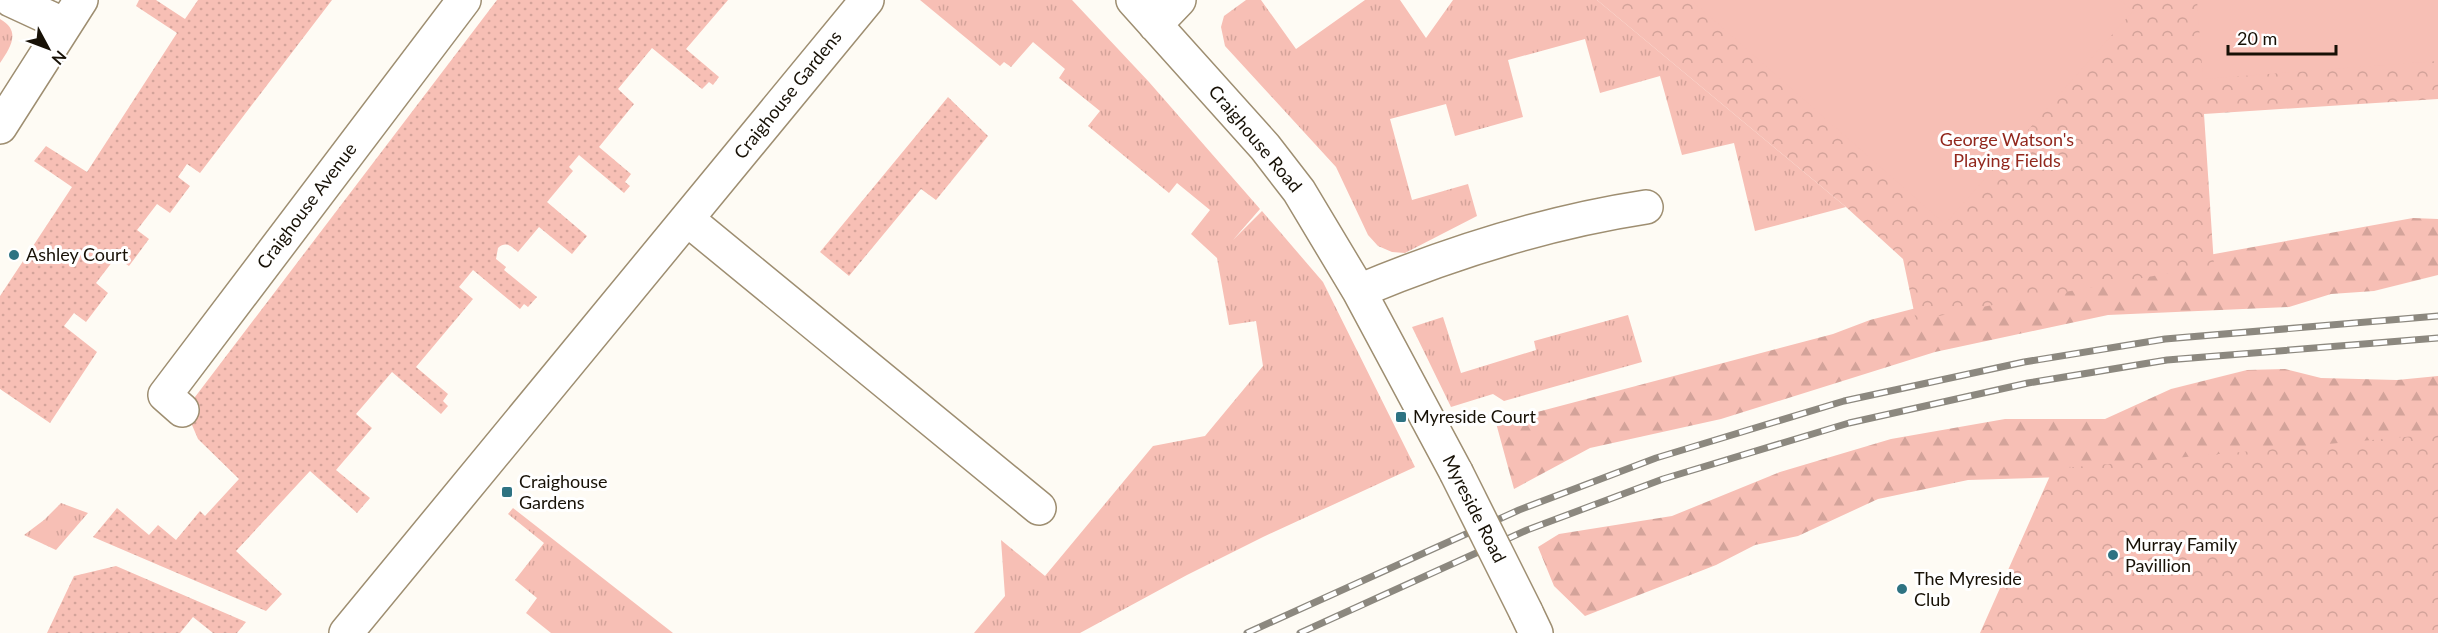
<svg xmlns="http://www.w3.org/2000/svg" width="2438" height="633" font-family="Lato,sans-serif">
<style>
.grass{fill:url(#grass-tufts)}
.forest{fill:url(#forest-firs)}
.park{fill:url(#park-crowns)}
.garden{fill:url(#garden-dots)}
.pitch{fill:#f7bfb5}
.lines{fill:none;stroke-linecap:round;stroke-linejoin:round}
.minor-casing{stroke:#9e8e71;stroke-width:36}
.minor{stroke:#fff;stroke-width:33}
.rail-casing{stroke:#8c887f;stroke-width:7}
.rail{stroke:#fff;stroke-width:4.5;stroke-dasharray:14;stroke-linecap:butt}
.minor-bridge-casing{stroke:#9e8e71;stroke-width:36;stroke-linecap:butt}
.minor-bridge{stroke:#fff;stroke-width:33}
.poi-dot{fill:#2e7382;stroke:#fff;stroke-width:2}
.labels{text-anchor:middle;stroke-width:6;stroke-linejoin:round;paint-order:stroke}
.street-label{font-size:18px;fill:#171106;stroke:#fff}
.park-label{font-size:18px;fill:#92281d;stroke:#fff}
.poi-label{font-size:18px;fill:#171106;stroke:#fff;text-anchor:start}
</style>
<defs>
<pattern id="grass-tufts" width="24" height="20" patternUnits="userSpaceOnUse" patternTransform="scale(1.5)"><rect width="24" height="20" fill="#f7bfb5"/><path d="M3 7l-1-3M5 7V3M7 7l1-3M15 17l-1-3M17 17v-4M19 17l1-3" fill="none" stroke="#d3a39a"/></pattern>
<pattern id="forest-firs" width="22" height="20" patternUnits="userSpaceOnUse" patternTransform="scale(1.5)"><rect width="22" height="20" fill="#f7bfb5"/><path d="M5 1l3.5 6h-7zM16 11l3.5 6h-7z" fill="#d3a39a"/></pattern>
<pattern id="park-crowns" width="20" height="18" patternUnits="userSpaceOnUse" patternTransform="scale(1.5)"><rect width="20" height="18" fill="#f7bfb5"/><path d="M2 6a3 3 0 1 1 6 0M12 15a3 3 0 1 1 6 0" fill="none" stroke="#d3a39a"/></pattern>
<pattern id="garden-dots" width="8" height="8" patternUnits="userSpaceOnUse" patternTransform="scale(1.5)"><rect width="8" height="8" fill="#f7bfb5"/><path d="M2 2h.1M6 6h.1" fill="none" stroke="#d3a39a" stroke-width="1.8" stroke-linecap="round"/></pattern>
</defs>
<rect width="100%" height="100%" fill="#fefbf4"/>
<path class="grass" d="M 920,0 L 1072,0 L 1149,82 L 1260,209 L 1233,240 L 1262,211 L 1323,282 L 1415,467 L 1263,537 L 1187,575 L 1080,633 L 974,633 L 1005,596 L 1001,540 L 1045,576 L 1153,446 L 1205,436 L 1263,366 L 1256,321 L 1229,325 L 1217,258 L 1191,234 L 1210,210 L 1177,183 L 1169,193 L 1088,126 L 1100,111 L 1059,78 L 1065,69 L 1033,42 L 1011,67 L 1004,62 L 1000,66 Z
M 1246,0 L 1261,0 L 1296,49 L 1365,0 L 1400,0 L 1426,38 L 1453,0 L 1597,0 L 1846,207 L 1755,231 L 1734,143 L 1682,155 L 1660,76 L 1600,93 L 1585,39 L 1508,60 L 1523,117 L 1455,136 L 1446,104 L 1390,119 L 1412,200 L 1468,184 L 1477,216 L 1405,253 L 1392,252 L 1378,246 L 1368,235 L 1336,167 L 1225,46 L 1221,27 L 1224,16 Z
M 0,19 C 22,31 10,48 0,63 Z
M 1628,315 L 1642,362 L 1504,401 L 1493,394 L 1451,407 L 1412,327 L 1443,317 L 1461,373 L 1536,350 L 1534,341 Z
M 61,503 L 88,513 L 56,550 L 24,535 L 44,520 Z
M 513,508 L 673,633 L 551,633 L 526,613 L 537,598 L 515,580 L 544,543 L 508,514 Z"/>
<path class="forest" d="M 2413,218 L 2438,219 L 2438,275 L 2374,291 L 2331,294 L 2289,307 L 2108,315 L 1935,352 L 1721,419 L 1590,448 L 1514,489 L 1496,423 L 1833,334 L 1870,320 L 1974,293 L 2181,260 Z
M 2285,369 L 2321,378 L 2397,380 L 2438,376 L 2438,451 L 2095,476 L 1968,480 L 1878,499 L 1798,536 L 1755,545 L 1716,565 L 1585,616 L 1554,586 L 1538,547 L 1559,534 L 1672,516 L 1780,472 L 1891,439 L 2005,419 L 2105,419 L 2171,389 L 2247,370 Z"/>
<path class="park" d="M 1597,0 L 2438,0 L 2438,99 L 2204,114 L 2214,265 L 1971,309 L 1916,321 L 1903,259 L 1846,207 Z
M 2438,434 L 2438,633 L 1980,633 L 2053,469 Z"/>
<path class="garden" d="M 139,0 L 156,0 L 185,19 L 198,0 L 332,0 L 200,173 L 187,164 L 178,177 L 190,186 L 170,213 L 157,204 L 137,230 L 149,239 L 129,266 L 116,257 L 96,283 L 108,293 L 86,322 L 74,313 L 64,326 L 97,352 L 50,423 L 0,389 L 0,296 L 72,187 L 34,161 L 46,146 L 87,172 L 177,33 L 136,6 Z
M 497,0 L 728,0 L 686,49 L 719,77 L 713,85 L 709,82 L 702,89 L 652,48 L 618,89 L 634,104 L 599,147 L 631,174 L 625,182 L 630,186 L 624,193 L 579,155 L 569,167 L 573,171 L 547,202 L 587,236 L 572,254 L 539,227 L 518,252 C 511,246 506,241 498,248 L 496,259 L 506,267 L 504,270 L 537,297 L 528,307 L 524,304 L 520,309 L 473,270 L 459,287 L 473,299 L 416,367 L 448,394 L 443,401 L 448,406 L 441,414 L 392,372 L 356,414 L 372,428 L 336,470 L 370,498 L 357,513 L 310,471 L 236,551 L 282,594 L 266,611 L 93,537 L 117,508 L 149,535 L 158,525 L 176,540 L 200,511 L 205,516 L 239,479 L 198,439 L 189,418 L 195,397 Z
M 948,97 L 988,136 L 936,200 L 921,189 L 849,276 L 820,252 Z
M 116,566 L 246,622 L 237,633 L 213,633 L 193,617 L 180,633 L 47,633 L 74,576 Z"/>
<path class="pitch" d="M 1691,0 L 2120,0 L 2133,11 L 1945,224 Z
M 2197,0 L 2438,0 L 2438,61 L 2203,79 Z"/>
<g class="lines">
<defs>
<path id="minor" d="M 11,0 L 65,25
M 1133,0 L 1265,147 L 1299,191 L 1359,291 L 1456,472
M 1155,25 L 1179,0
M 0,127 L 81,0
M 687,219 L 1039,508
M 1359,291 C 1450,253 1548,222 1646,207
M 182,410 L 165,395 L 464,0
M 1526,612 L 1536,633
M 346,633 L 867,0"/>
</defs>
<use href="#minor" class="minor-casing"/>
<use href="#minor" class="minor"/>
<defs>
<path id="rail" d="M 1247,633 L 1519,510 L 1656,458 L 1844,401 L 2024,362 L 2165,339 L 2438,316
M 1300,633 L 1527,530 L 1663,479 L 1849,423 L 2028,383 L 2167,360 L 2438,338"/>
</defs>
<use href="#rail" class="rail-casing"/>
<use href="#rail" class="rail"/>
<defs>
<path id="minor-bridge" d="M 1456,472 L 1526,612"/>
</defs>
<use href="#minor-bridge" class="minor-bridge-casing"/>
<use href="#minor-bridge" class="minor-bridge"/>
</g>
<g class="poi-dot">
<circle cx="14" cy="255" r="6"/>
<rect x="1395" y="411" width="12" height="12" rx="3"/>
<rect x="501" y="486" width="12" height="12" rx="3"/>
<circle cx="2113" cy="555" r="6"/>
<circle cx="1902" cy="589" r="6"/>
</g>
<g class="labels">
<g class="street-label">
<text transform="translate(788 95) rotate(-51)" y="6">Craighouse Gardens</text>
<text transform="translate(1255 139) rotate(50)" y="6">Craighouse Road</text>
<text transform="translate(307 206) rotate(-53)" y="6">Craighouse Avenue</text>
<text transform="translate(1474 509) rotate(63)" y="6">Myreside Road</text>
</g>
<g class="park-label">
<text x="2007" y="146">George Watson's<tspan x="2007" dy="21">Playing Fields</tspan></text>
</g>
<g class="poi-label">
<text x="26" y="261">Ashley Court</text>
<text x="1413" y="423">Myreside Court</text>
<text x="519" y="488">Craighouse<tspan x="519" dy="21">Gardens</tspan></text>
<text x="2125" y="551">Murray Family<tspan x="2125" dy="21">Pavillion</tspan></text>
<text x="1914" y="585">The Myreside<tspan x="1914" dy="21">Club</tspan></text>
</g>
</g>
<g transform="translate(48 48) rotate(131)" stroke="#ffffff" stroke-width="4.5" paint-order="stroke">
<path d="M0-4.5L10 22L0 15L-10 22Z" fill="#171106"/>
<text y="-9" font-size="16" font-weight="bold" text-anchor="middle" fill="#171106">N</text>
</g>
<path d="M2228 45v9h108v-9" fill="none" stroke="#171106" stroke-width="3"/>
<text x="2237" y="45" font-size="18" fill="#171106" stroke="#ffffff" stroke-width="4.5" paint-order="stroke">20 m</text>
</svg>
